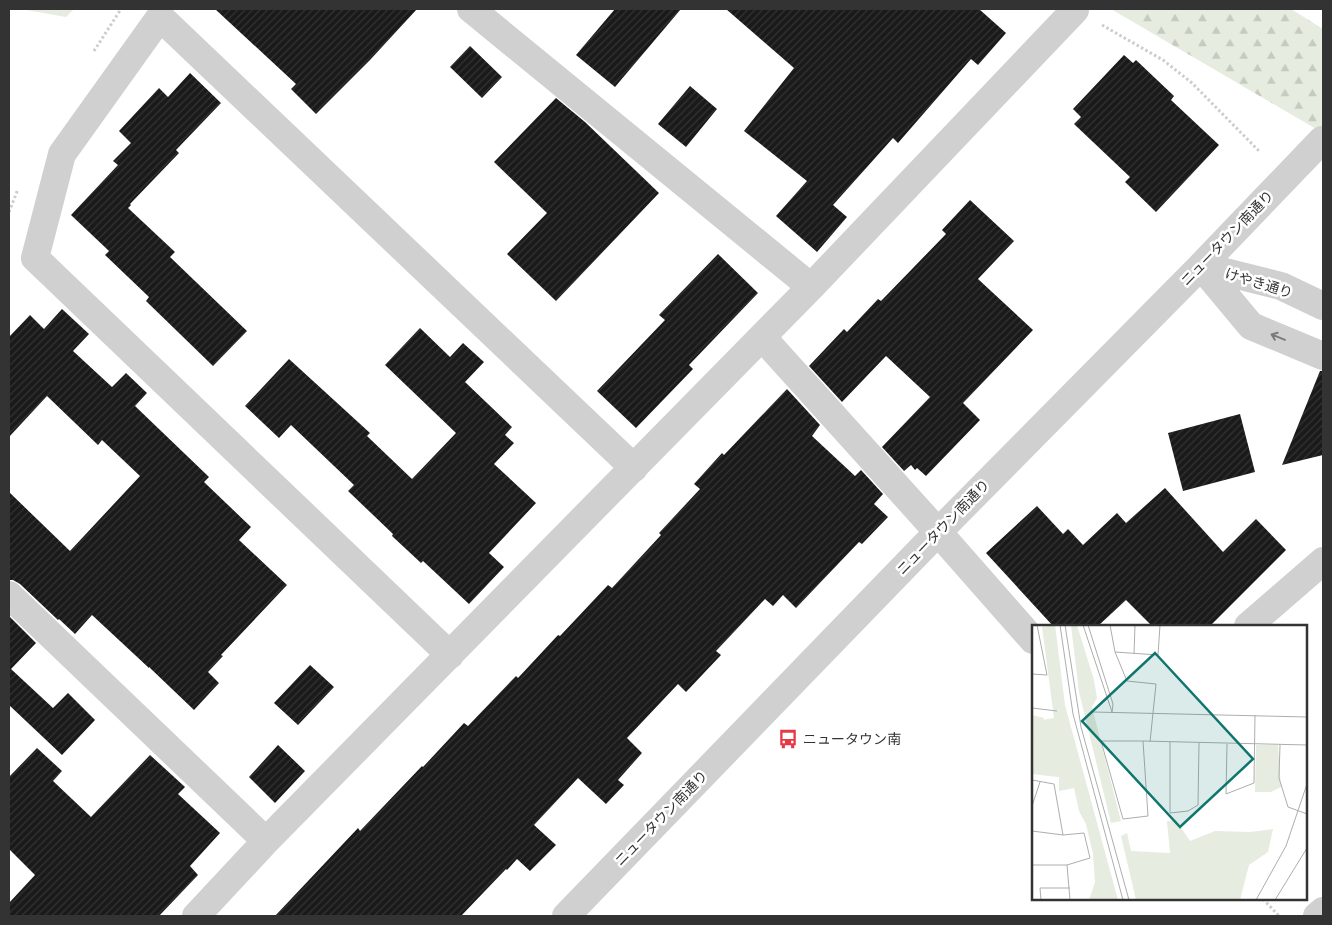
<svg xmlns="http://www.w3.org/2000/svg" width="1332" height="925" font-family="Commissioner,'Noto Sans JP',sans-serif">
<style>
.forest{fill:url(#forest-firs)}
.building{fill:url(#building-hatch)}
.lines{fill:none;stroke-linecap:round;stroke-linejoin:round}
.path{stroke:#cdcdcd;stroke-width:3;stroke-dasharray:2.5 2.5;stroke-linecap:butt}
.minor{stroke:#d0d0d0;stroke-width:28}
.oneway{stroke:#7a7a7a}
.labels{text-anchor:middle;stroke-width:5;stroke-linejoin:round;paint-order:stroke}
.street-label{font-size:14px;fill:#333;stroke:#fff}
.poi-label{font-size:14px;fill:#333;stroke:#fff;text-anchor:start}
.inset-road{fill:none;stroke:#adadad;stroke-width:1}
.view{fill:#0f766e;fill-opacity:0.15;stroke:#0f766e;stroke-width:2.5}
.inset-edge{fill:none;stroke:#333;stroke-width:2.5}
</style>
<defs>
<pattern id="forest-firs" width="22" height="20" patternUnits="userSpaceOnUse" patternTransform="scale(1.25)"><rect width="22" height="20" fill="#e6ecdf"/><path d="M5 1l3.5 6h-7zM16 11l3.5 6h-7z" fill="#c6cbc0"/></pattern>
<pattern id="building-hatch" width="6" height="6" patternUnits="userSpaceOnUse" patternTransform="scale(1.25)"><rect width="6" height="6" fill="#1a1a1a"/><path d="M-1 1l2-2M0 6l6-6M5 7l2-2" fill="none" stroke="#333"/></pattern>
</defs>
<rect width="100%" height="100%" fill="#fff"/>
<path class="forest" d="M 21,9 L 74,9 L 66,17 Z
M 1111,9 L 1291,9 L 1323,29 L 1323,133 Z"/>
<path class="building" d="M 215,9 L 417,9 L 370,60 L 316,114 L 291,89 L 296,84 Z
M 615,9 L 681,9 L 615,87 L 576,55 Z
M 726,9 L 979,9 L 1006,33 L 978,65 L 971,59 L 898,143 L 893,138 L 833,205 L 847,217 L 817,252 L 776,216 L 807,181 L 744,131 L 794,68 Z
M 470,46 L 502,77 L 482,98 L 450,67 Z
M 1124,55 L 1133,63 L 1136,60 L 1174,96 L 1171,100 L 1219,145 L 1156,212 L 1125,182 L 1130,177 L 1074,124 L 1081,117 L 1073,109 Z
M 190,73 L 221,103 L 176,150 L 179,153 L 130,204 L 131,205 L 128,208 L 175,252 L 170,257 L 247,331 L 213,366 L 146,301 L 149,297 L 105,255 L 109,251 L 71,215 L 118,165 L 113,161 L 131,143 L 119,131 L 159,88 L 168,97 Z
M 690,86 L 717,109 L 686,147 L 658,124 Z
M 556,98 L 585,122 L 659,193 L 556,301 L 507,254 L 547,213 L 494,162 Z
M 970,200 L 1014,241 L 978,279 L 1033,330 L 963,403 L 980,420 L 926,476 L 917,468 L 915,470 L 911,465 L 904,471 L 882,447 L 930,397 L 886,356 L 842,402 L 809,366 L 844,329 L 847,332 L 878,299 L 881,301 L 946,234 L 942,230 Z
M 718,254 L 758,293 L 689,365 L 693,369 L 636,428 L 597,391 L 665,320 L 659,315 Z
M 62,309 L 89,334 L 73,351 L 112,387 L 126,373 L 147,393 L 135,406 L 209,477 L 204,482 L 251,527 L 239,540 L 287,585 L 221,655 L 223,656 L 208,672 L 219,683 L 194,710 L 149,667 L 149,668 L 92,615 L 75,634 L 59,619 L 58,620 L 20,584 L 13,580 L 9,580 L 9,492 L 70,551 L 140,476 L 102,440 L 98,445 L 47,396 L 9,437 L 9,337 L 30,315 L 44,329 Z
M 420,328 L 450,357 L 463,343 L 484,362 L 465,382 L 512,427 L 505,435 L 514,443 L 494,464 L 536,503 L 489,553 L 504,567 L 469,604 L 423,561 L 421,563 L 392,536 L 393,534 L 348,491 L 354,485 L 291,425 L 279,438 L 245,406 L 289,359 L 370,433 L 367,436 L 412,479 L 456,433 L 385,365 Z
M 1320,371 L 1323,371 L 1323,455 L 1282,465 Z
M 787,389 L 820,425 L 812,436 L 855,476 L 861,470 L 883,494 L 874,504 L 888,517 L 862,544 L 859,542 L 796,608 L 783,595 L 773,606 L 765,599 L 716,651 L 721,655 L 686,692 L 678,684 L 627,738 L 642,753 L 618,780 L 624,785 L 606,804 L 578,778 L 534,825 L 556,845 L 530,871 L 517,859 L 507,870 L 506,869 L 461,916 L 275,916 L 358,828 L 360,831 L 422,766 L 423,767 L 464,723 L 468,726 L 516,676 L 518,678 L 558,635 L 560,636 L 608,585 L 612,588 L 661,535 L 659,533 L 700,489 L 694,484 L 722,453 L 724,455 Z
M 1240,414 L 1255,472 L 1183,491 L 1168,433 Z
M 1165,488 L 1223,552 L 1256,519 L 1286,550 L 1210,626 L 1152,626 L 1126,600 L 1098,626 L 1053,626 L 986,553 L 1037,506 L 1063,534 L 1068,529 L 1083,545 L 1117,513 L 1126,523 Z
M 9,616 L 36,643 L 11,669 L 53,708 L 68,693 L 95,720 L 62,755 L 9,705 Z
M 310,665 L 334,687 L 298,725 L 274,703 Z
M 278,745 L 305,771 L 275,803 L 249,777 Z
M 37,748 L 62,771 L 53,781 L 91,817 L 150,755 L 185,787 L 178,794 L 220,833 L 190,866 L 198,875 L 159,916 L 9,916 L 9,903 L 35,875 L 9,849 L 9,777 Z"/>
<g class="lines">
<path class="path" d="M 1102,25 L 1163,60 L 1192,83 L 1260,152
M 94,51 L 121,9
M 9,212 L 18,189
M 1263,899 L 1279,916"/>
<path class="minor" d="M 471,9 L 811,287
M 1201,266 L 1251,326 L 1323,356
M 1201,266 L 1281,286 L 1323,306
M 762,337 L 938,532 L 1033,640
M 9,595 L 266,841
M 1248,626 L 1323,561
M 450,655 L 35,258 L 62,154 L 160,17 L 634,468
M 196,916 L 266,841 L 811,287 L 1075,10 L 1072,9
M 566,916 L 938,532 L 1201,266 L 1322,140
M 1317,916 L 1323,911"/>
</g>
<defs><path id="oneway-shaft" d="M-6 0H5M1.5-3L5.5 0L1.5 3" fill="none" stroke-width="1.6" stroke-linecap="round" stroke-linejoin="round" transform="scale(1.25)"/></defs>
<use class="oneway" href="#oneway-shaft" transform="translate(1278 337) rotate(-158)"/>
<defs>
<symbol id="bus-bare" viewBox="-9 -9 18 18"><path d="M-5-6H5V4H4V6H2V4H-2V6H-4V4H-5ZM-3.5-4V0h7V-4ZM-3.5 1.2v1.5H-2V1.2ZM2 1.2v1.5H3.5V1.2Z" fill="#e63946" stroke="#fff" stroke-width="2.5" paint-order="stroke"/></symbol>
</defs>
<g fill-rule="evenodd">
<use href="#bus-bare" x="774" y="725" width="28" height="28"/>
</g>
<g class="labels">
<g class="street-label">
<text transform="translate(1227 238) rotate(-46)" y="5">ニュータウン南通り</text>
<text transform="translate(1259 283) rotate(17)" y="5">けやき通り</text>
<text transform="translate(943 527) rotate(-46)" y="5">ニュータウン南通り</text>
<text transform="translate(661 818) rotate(-46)" y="5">ニュータウン南通り</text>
</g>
<g class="poi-label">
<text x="803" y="744">ニュータウン南</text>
</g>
</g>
<g transform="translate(1032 625)">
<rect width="275" height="275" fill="#fff"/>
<path d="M 0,90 L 12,93 L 8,105 L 33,146 L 34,153 L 0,149 ZM 224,120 L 246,120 L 249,162 L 239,167 L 223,167 Z" fill="#e6ecdf"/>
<path d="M 23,0 L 33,80 L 86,275 L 57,275 L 63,257 L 61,229 L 54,199 L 47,186 L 42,163 L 27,166 L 27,144 L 17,136 L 5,106 L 10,95 L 22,93 L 10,2 ZM 39,0 L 45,0 L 62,55 L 65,73 L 60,82 L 89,196 L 79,198 L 47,67 ZM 144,195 L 158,216 L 183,206 L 218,207 L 241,204 L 236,227 L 217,240 L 208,275 L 104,275 L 89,211 L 95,208 L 99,226 L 138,228 L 135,196 Z" fill="#e6ecdf"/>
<path class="inset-road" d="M 28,0 L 41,89 L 91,275M 33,0 L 49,102 L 97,275M 51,0 L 80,87M 56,0 L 81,79 L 80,87M 78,0 L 83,27 L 95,56 L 124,59 L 118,117M 83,27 L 126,30 L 128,0M 102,29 L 103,0M 0,49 L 15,50 L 5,0M 0,83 L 25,86M 61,87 L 275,92M 111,116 L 116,191 L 91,194 L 69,116 L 111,116 L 275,120M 138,117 L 138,188 L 156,186 L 166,180 L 167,118M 195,119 L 194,169 L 222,158 L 223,90M 248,120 L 247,153 L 256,182 L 275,189M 0,155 L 22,159 L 31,210M 0,181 L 8,157M 0,206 L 31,210 L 52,208 L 58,233 L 35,240 L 0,240M 35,240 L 38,275M 9,275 L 8,263 L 38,263M 224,275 L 254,221 L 275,159M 243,275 L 275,223"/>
<path class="view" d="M 123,28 L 221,134 L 148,202 L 50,96 Z"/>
<rect width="275" height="275" class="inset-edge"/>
</g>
<rect width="1332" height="925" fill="none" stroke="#333333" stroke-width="20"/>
</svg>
